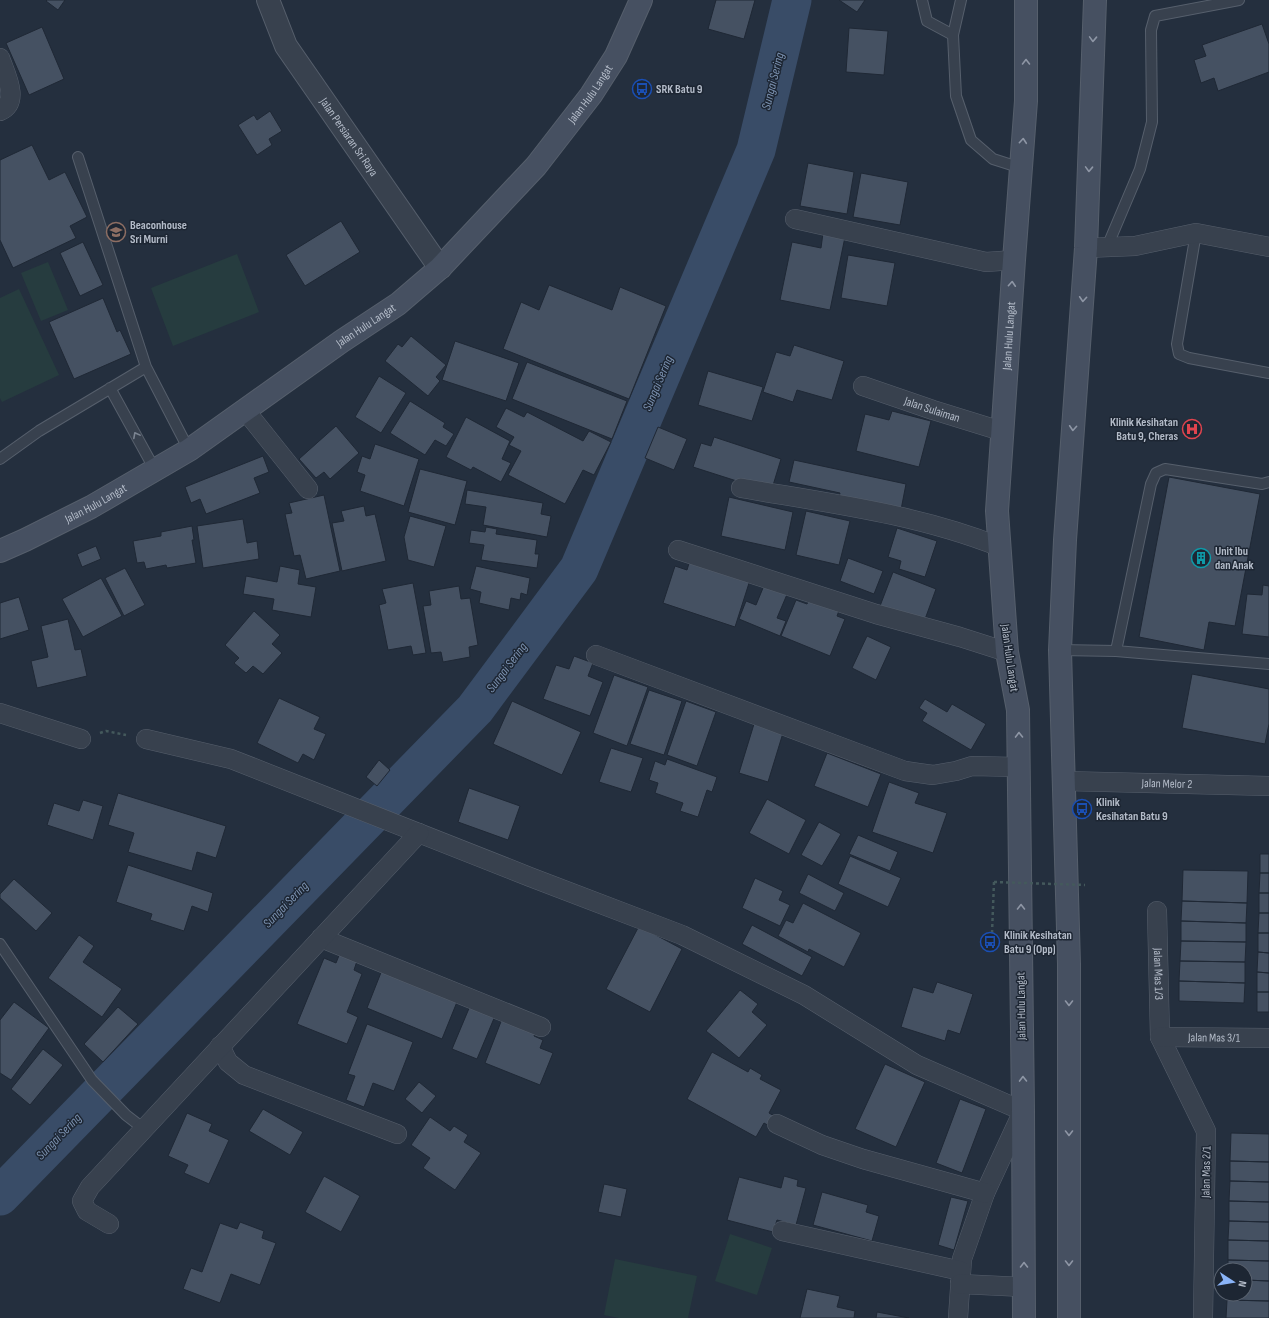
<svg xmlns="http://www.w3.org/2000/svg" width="1269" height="1318" font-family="'Sofia Sans Condensed',sans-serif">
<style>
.green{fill:#263c3f}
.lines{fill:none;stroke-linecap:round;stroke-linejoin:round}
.river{stroke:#394c67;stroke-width:39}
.building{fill:#455162;stroke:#1f2835}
.service-casing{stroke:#565f6c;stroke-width:12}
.minor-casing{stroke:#565f6c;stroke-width:20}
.tertiary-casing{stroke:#565f6c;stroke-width:24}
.secondary-casing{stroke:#565f6c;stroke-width:24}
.path{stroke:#44595c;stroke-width:2.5;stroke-dasharray:3 3;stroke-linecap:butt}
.service{stroke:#38414e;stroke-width:10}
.minor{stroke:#38414e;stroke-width:19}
.tertiary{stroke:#38414e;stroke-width:22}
.secondary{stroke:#465061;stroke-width:22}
.path-bridge{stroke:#44595c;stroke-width:2.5;stroke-dasharray:3 3;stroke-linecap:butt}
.oneway{stroke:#8e96a5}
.oneway2{stroke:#7c8592}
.labels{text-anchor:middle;stroke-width:3;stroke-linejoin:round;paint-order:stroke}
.poi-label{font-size:12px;font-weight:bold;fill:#b4bcc9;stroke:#1d2633;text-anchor:start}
.street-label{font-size:12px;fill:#b4bcc9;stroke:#1d2633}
.water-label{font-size:13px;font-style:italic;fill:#7c92b1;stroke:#1d2633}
</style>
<rect width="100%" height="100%" fill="#242f3e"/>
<path class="green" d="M 237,254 L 259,312 L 173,346 L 151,288 Z
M 48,262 L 68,310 L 41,321 L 21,273 Z
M 19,289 L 59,375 L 2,402 L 0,398 L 0,298 Z
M 730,1234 L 772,1248 L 757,1295 L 715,1281 Z
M 615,1259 L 697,1276 L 688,1318 L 619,1318 L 604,1315 Z"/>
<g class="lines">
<path class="river" d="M 0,1196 L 475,709 L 579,569 L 756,150 L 792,0"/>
</g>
<path class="building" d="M 47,0 L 65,0 L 58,10 L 46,1 Z
M 716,0 L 755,0 L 744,39 L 708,29 Z
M 839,0 L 865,0 L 857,12 Z
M 1262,24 L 1269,44 L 1269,72 L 1218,91 L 1214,78 L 1201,83 L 1194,60 L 1206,56 L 1202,45 Z
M 42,27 L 64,79 L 29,95 L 6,43 Z
M 849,28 L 888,31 L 884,75 L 846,72 Z
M 270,111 L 282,131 L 269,139 L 272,145 L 257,155 L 238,125 L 254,115 L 257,120 Z
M 32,145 L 49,180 L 65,172 L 87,217 L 70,226 L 76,238 L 13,268 L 0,240 L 0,160 Z
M 808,163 L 854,172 L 847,214 L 800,206 Z
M 861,173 L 908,182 L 900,225 L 853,217 Z
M 341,221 L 360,252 L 305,286 L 286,255 Z
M 823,233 L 845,237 L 830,310 L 780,300 L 792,242 L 821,248 Z
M 83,242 L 103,285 L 80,296 L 60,253 Z
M 848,255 L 895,263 L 887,306 L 841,298 Z
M 549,285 L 612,310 L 620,287 L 666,306 L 629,399 L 503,349 L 521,302 L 539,310 Z
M 103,298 L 117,332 L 120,330 L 131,354 L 74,379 L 49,322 Z
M 411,336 L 446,365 L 436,377 L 440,381 L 428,396 L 385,361 L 398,344 L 402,347 Z
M 455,341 L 519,363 L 506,401 L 442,380 Z
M 794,345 L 844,361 L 832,400 L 797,390 L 793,402 L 763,392 L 776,352 L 790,356 Z
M 527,362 L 627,401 L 612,439 L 512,399 Z
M 708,371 L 763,387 L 752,421 L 698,405 Z
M 379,376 L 406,393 L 381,433 L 355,417 Z
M 410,401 L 445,423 L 443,427 L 454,434 L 446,446 L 435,440 L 425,455 L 390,433 Z
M 506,408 L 524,417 L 527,412 L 583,441 L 589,431 L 611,442 L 594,475 L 583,470 L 565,504 L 508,475 L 521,451 L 509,445 L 514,437 L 496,427 Z
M 892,411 L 931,421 L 919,467 L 856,451 L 865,414 L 889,420 Z
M 466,417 L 510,441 L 502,459 L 511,463 L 501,482 L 473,467 L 471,470 L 446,457 Z
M 336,426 L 359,453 L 330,479 L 324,472 L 316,478 L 299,459 Z
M 658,427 L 687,439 L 674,470 L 645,458 Z
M 714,437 L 781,459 L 771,492 L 693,467 L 701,443 L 711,446 Z
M 375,444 L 419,459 L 404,506 L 360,491 L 365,475 L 357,472 L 362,456 L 370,459 Z
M 263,456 L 269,472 L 254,478 L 260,493 L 206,514 L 200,499 L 191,503 L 185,487 Z
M 794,460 L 906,484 L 900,515 L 839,498 L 840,493 L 789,482 Z
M 420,469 L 467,481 L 455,525 L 408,512 Z
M 1169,477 L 1260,494 L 1235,626 L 1209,622 L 1204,650 L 1139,637 Z
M 467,490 L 543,503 L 541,514 L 551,516 L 547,537 L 483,525 L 486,507 L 465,504 Z
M 324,495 L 340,571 L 306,579 L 300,555 L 294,556 L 285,514 L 292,513 L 289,503 Z
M 729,497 L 793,512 L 785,550 L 721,536 Z
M 364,506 L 366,516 L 375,514 L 386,561 L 342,571 L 332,523 L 344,521 L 341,511 Z
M 806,511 L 850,521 L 839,565 L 796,555 Z
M 410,516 L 446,526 L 434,567 L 408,560 L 404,537 Z
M 243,519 L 247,543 L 257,541 L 259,559 L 203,568 L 197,526 Z
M 192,526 L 194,540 L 192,540 L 196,563 L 167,568 L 166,565 L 146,569 L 144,562 L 137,563 L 133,541 L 161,536 L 161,532 Z
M 486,527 L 497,529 L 496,534 L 537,540 L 535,554 L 539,554 L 537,568 L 481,560 L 484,545 L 469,543 L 471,530 L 485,532 Z
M 897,528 L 937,541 L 925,577 L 899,569 L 901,561 L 888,557 Z
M 96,546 L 101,559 L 82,567 L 77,554 Z
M 848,558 L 883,571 L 874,594 L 840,581 Z
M 690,560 L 750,580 L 735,627 L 663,603 L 675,566 L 687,570 Z
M 280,566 L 300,570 L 298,584 L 316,587 L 311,617 L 272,610 L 274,599 L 243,594 L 246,576 L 277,582 Z
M 476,566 L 530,578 L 527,595 L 521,593 L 520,600 L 511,598 L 509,610 L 479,603 L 481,592 L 470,589 Z
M 125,568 L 145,605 L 124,616 L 105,578 Z
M 893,572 L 936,589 L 924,622 L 880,606 Z
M 101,578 L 122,616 L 83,637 L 62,599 Z
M 413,583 L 426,653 L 413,655 L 411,646 L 388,650 L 379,605 L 386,603 L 382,589 Z
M 765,583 L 788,592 L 777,618 L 786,621 L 780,636 L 739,619 L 746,601 L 756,605 Z
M 1263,585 L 1269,586 L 1269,637 L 1242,634 L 1247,594 L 1262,595 Z
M 459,586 L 461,599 L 470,598 L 478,645 L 469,647 L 470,657 L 443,662 L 441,652 L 431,653 L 423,606 L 431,605 L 429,591 Z
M 811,596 L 840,608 L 837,616 L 845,619 L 830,656 L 781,636 L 796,600 L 807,604 Z
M 19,597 L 29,630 L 0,639 L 0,603 Z
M 254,611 L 280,635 L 272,644 L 282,653 L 263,674 L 253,666 L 246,673 L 234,663 L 239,658 L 225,645 Z
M 68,619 L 75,650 L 81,649 L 87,676 L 37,688 L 31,661 L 48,657 L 41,626 Z
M 867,636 L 891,647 L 876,680 L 852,668 Z
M 574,656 L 593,663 L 588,676 L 603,682 L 590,716 L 543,699 L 556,665 L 569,669 Z
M 1192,674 L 1269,689 L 1269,724 L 1265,744 L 1182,728 Z
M 614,675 L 648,687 L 627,746 L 593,733 Z
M 649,690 L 682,701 L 664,755 L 630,744 Z
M 279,698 L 320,717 L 314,729 L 326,734 L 314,760 L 303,754 L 298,763 L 257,743 Z
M 925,699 L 947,712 L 952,704 L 986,724 L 971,750 L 922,721 L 927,713 L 919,708 Z
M 512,701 L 581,732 L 562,775 L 493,744 Z
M 686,701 L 716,712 L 697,766 L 667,755 Z
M 754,724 L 783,733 L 768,782 L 739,773 Z
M 611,748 L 643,758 L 631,792 L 599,782 Z
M 827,753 L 881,774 L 868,807 L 814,786 Z
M 667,759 L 717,777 L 712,792 L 707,790 L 698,817 L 680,811 L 683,803 L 655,793 L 658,783 L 649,780 L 655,761 L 665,765 Z
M 379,760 L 390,770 L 377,786 L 366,777 Z
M 889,782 L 919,793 L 915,803 L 947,813 L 933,853 L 872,832 Z
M 469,788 L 520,806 L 508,840 L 458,822 Z
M 118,793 L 226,826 L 216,858 L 197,852 L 192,871 L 128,852 L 134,833 L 108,825 Z
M 767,799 L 806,820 L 789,854 L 749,833 Z
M 83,800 L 103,806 L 93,840 L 47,825 L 54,803 L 79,811 Z
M 819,822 L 841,834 L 822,866 L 801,855 Z
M 858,835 L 898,852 L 890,871 L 849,854 Z
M 1260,854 L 1269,854 L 1269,873 L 1260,873 Z
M 850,856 L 901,878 L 888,907 L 838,884 Z
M 128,865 L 213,893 L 208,912 L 192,906 L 184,931 L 150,920 L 152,914 L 116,902 Z
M 1183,870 L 1248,871 L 1247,903 L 1182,901 Z
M 1260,873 L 1269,873 L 1269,893 L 1259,893 Z
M 808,874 L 844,893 L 835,911 L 799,893 Z
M 755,878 L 783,891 L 779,900 L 790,905 L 780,926 L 742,908 Z
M 14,879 L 52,913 L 36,931 L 0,898 L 0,894 Z
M 1259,893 L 1269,893 L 1269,913 L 1259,913 Z
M 1182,901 L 1247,903 L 1246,923 L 1181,921 Z
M 803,903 L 861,933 L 844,967 L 809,949 L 808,952 L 778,936 L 786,920 L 793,923 Z
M 1259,913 L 1269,913 L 1269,933 L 1258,933 Z
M 1181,921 L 1246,923 L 1246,942 L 1181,941 Z
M 752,925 L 812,957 L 802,976 L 742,944 Z
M 639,926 L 682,949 L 650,1012 L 606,989 Z
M 1258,933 L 1269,933 L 1269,953 L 1258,952 Z
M 79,935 L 94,946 L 83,962 L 122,989 L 102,1017 L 48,978 Z
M 1181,941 L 1246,942 L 1245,962 L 1180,961 Z
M 1258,952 L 1269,953 L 1269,973 L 1257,972 Z
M 340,953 L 357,961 L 354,970 L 362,974 L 347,1012 L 358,1017 L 347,1044 L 297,1024 L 324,958 L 336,963 Z
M 1180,961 L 1245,962 L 1245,983 L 1179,981 Z
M 382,970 L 457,1002 L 442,1039 L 367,1008 Z
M 1257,972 L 1269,973 L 1269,992 L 1257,992 Z
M 1179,981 L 1245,983 L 1244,1003 L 1179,1001 Z
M 937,982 L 973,994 L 960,1034 L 948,1030 L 945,1041 L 901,1027 L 913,987 L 933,993 Z
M 740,990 L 758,1004 L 752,1012 L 767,1025 L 739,1058 L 706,1031 Z
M 1257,992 L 1269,992 L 1269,1012 L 1257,1012 Z
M 14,1002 L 49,1028 L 11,1080 L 0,1073 L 0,1020 Z
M 470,1006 L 495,1016 L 477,1059 L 452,1049 Z
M 118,1007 L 138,1024 L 103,1062 L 84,1044 Z
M 502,1019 L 535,1033 L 534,1036 L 543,1040 L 540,1048 L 553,1053 L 540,1085 L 485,1063 Z
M 367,1024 L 413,1042 L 394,1091 L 373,1083 L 364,1107 L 346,1100 L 355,1076 L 348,1074 Z
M 43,1049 L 63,1065 L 30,1105 L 11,1089 Z
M 712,1052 L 748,1072 L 750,1068 L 762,1075 L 760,1079 L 781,1090 L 769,1113 L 776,1117 L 771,1127 L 764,1123 L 756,1137 L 687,1099 Z
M 885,1064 L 925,1082 L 896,1147 L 855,1129 Z
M 419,1082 L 436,1096 L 422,1113 L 405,1099 Z
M 960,1099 L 986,1109 L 962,1173 L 936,1163 Z
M 263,1109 L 303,1132 L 290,1155 L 249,1131 Z
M 187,1113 L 212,1124 L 209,1131 L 229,1140 L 209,1184 L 184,1173 L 188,1165 L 168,1156 Z
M 430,1117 L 450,1131 L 454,1126 L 468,1135 L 464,1142 L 481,1153 L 455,1190 L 423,1168 L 430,1158 L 411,1145 Z
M 1231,1133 L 1269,1134 L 1269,1162 L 1230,1161 Z
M 1230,1161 L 1269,1162 L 1269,1182 L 1230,1181 Z
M 324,1176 L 360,1196 L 341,1232 L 305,1212 Z
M 784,1176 L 798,1180 L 797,1186 L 806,1188 L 796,1225 L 777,1220 L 773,1232 L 727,1220 L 739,1177 L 781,1188 Z
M 1230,1181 L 1269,1182 L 1269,1202 L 1229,1201 Z
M 604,1184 L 627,1189 L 621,1217 L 598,1212 Z
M 822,1192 L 868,1205 L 866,1212 L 879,1216 L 872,1241 L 813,1225 Z
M 951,1197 L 968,1201 L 954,1250 L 938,1245 Z
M 1229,1201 L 1269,1202 L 1269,1222 L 1229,1221 Z
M 1229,1221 L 1269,1222 L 1269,1241 L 1228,1240 Z
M 240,1222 L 264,1231 L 262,1238 L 276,1243 L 260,1285 L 231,1274 L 220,1303 L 183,1289 L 191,1268 L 202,1272 L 220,1223 L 237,1229 Z
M 1228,1240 L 1269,1241 L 1269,1261 L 1228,1260 Z
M 1228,1260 L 1269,1261 L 1269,1281 L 1245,1280 L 1245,1270 L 1228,1270 Z
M 1245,1280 L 1269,1281 L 1269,1301 L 1227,1300 L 1227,1294 L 1245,1294 Z
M 807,1289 L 840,1296 L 837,1307 L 855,1311 L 854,1318 L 800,1318 Z
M 1227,1300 L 1269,1301 L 1269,1318 L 1226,1318 Z
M 877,1312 L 909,1318 L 876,1318 Z"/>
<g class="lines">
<defs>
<path id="service" d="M 922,0 L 927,21 L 953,35
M 961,0 L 953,35 L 956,96 L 971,140 L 993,159 L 1021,168
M 78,157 L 146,367 L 189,450
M 1196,233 L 1177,344 L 1179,354 L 1189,358 L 1269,373
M 1107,247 L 1140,169 L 1152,122 L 1151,30 L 1155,16 L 1239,0
M 110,388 L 155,470
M 0,459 L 39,431 L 146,367
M 1060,650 L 1116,651 L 1269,664
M 1116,651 L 1151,484 L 1156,473 L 1165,469 L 1262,484 L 1269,482
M 0,944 L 92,1080 L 126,1115 L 144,1129"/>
<g id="minor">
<path d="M 0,58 C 5,73 21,102 0,111"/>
<path d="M 795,219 L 986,262 L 1014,260"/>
<path d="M 1086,248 L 1135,246 L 1196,233 L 1269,247"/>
<path id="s1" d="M 863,386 L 933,410 L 1001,431"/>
<path d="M 245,410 L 308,489"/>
<path d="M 741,488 C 828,503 917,514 1000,547"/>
<path d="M 678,550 L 876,614 L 960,637 L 1007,652"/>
<path d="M 596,655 L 905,771 L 933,775 L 956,771 L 972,766 L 1019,767"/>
<path d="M 0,713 L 81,739"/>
<path d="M 146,739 L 231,759 L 530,877 L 682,935 L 804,995 L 917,1065 L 1023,1111 L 985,1193 L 962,1259 L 958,1318"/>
<path id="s2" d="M 1064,781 L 1269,786"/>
<path id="s3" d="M 1157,911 L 1160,1037 L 1206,1131 L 1203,1318"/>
<path d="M 321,938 L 541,1027"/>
<path id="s4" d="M 1160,1037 L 1269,1038"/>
<path d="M 220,1046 L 228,1062 L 244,1075 L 397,1134"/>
<path d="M 777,1124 L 822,1145 L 863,1159 L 985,1193"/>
<path d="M 109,1224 L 87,1211 L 82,1201 L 90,1187 L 419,833"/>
<path d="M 782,1231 L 961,1271"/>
<path d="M 960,1284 L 1024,1287"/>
</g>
<g id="tertiary">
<path id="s5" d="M 268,0 L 286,46 L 440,268"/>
</g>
<g id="secondary">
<path id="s6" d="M 0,551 L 25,540 L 91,507 L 189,450 L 342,341 L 398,304 L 440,268 L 536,166 L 591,95 L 616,56 L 641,0"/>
<path id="s7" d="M 1024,1318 L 1023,1111 L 1018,710 L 1007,652 L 997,511 L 1014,260 L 1026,101 L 1026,0"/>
<path d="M 1069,1318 L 1069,964 L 1060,650 L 1065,540 L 1086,248 L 1095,0"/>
</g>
</defs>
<use href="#service" class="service-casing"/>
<use href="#minor" class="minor-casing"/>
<use href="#tertiary" class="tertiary-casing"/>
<use href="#secondary" class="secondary-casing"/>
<path class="path" d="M 100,733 L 106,731 L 126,735
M 992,933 L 994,882"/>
<use href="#service" class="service"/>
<use href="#minor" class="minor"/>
<use href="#tertiary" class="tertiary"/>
<use href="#secondary" class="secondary"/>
<path class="path-bridge" d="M 994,882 L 1085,885"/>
</g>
<defs><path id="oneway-chevron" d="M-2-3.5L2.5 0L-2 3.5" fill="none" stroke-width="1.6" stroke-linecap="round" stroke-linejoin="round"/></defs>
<g class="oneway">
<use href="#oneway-chevron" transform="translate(1093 39) rotate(92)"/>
<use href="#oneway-chevron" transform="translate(1026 62) rotate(-90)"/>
<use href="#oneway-chevron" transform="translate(1023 141) rotate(-85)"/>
<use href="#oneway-chevron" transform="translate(1089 169) rotate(92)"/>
<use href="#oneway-chevron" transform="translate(1012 284) rotate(-86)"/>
<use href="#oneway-chevron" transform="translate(1083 299) rotate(94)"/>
<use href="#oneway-chevron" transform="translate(1073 428) rotate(94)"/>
<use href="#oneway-chevron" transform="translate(1019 735) rotate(-91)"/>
<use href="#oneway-chevron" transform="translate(1021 907) rotate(-90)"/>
<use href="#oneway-chevron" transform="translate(1069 1003) rotate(90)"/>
<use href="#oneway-chevron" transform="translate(1023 1079) rotate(-91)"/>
<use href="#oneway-chevron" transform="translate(1069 1133) rotate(90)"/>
<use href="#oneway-chevron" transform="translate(1069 1263) rotate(90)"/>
<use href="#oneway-chevron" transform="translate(1024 1265) rotate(-90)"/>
</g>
<use class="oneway2" href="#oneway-chevron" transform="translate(136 435) rotate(-118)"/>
<defs>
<symbol id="bus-ring" viewBox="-11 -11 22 22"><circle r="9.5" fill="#1d2633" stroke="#1a4fb4" stroke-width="1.5"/><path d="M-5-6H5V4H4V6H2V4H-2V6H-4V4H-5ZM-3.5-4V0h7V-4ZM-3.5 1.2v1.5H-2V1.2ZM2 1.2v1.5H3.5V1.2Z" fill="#1a4fb4"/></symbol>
<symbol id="school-ring" viewBox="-11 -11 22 22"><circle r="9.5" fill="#1d2633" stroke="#8d6e63" stroke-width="1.5"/><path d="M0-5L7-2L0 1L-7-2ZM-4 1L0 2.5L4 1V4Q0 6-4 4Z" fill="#8d6e63"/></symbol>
<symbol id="hospital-ring" viewBox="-11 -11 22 22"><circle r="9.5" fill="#1d2633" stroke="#e0444e" stroke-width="1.5"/><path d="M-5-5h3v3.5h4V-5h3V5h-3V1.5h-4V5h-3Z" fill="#e0444e"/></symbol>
<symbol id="building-ring" viewBox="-11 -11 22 22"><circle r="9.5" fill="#1d2633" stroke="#0f9aa8" stroke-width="1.5"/><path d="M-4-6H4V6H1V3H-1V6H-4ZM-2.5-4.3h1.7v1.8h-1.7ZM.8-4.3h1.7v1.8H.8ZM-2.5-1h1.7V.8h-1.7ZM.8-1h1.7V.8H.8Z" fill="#0f9aa8"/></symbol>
</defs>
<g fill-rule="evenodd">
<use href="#bus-ring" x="631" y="78" width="22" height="22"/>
<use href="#school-ring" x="105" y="221" width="22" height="22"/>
<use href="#hospital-ring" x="1181" y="418" width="22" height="22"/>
<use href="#building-ring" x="1190" y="547" width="22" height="22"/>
<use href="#bus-ring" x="1071" y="798" width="22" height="22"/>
<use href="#bus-ring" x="979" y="931" width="22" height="22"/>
</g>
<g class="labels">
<g class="poi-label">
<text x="656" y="93">SRK Batu 9</text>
<text x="130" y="229">Beaconhouse<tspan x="130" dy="14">Sri Murni</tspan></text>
<text x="1178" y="426" text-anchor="end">Klinik Kesihatan<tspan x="1178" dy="14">Batu 9, Cheras</tspan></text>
<text x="1215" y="555">Unit Ibu<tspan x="1215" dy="14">dan Anak</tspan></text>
<text x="1096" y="806">Klinik<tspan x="1096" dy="14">Kesihatan Batu 9</tspan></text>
<text x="1004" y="939">Klinik Kesihatan<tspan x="1004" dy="14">Batu 9 (Opp)</tspan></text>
</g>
<g class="street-label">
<text dy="4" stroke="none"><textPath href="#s6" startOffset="755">Jalan Hulu Langat</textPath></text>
<text dy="4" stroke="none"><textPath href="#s5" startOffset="160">Jalan Persiaran Sri Raya</textPath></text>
<text dy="4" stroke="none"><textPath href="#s6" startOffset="431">Jalan Hulu Langat</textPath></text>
<text dy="4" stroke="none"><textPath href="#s7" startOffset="984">Jalan Hulu Langat</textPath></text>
<text dy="4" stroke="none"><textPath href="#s1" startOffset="73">Jalan Sulaiman</textPath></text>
<text dy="4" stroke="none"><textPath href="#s6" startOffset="107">Jalan Hulu Langat</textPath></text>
<text transform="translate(1010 658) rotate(82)" y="4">Jalan Hulu Langat</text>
<text dy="4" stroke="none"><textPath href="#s2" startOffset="103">Jalan Melor 2</textPath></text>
<text dy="4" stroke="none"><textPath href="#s3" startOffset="63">Jalan Mas 1/3</textPath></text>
<text transform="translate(1021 1006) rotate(-91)" y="4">Jalan Hulu Langat</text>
<text dy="4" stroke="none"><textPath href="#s4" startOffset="54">Jalan Mas 3/1</textPath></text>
<text transform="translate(1206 1172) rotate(-89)" y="4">Jalan Mas 2/1</text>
</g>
<g class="water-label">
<text transform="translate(772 81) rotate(-76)" y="5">Sungai Sering</text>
<text transform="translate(657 383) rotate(-67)" y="5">Sungai Sering</text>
<text transform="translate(506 667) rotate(-53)" y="5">Sungai Sering</text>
<text transform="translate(285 904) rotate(-46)" y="5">Sungai Sering</text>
<text transform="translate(58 1136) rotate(-46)" y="5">Sungai Sering</text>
</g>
</g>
<g transform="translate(1233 1282) rotate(102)"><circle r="19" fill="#1d2633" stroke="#59626f"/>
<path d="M0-3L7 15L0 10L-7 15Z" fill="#8ab4f8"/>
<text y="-6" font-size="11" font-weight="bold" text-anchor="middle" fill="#b4bcc9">N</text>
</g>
</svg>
